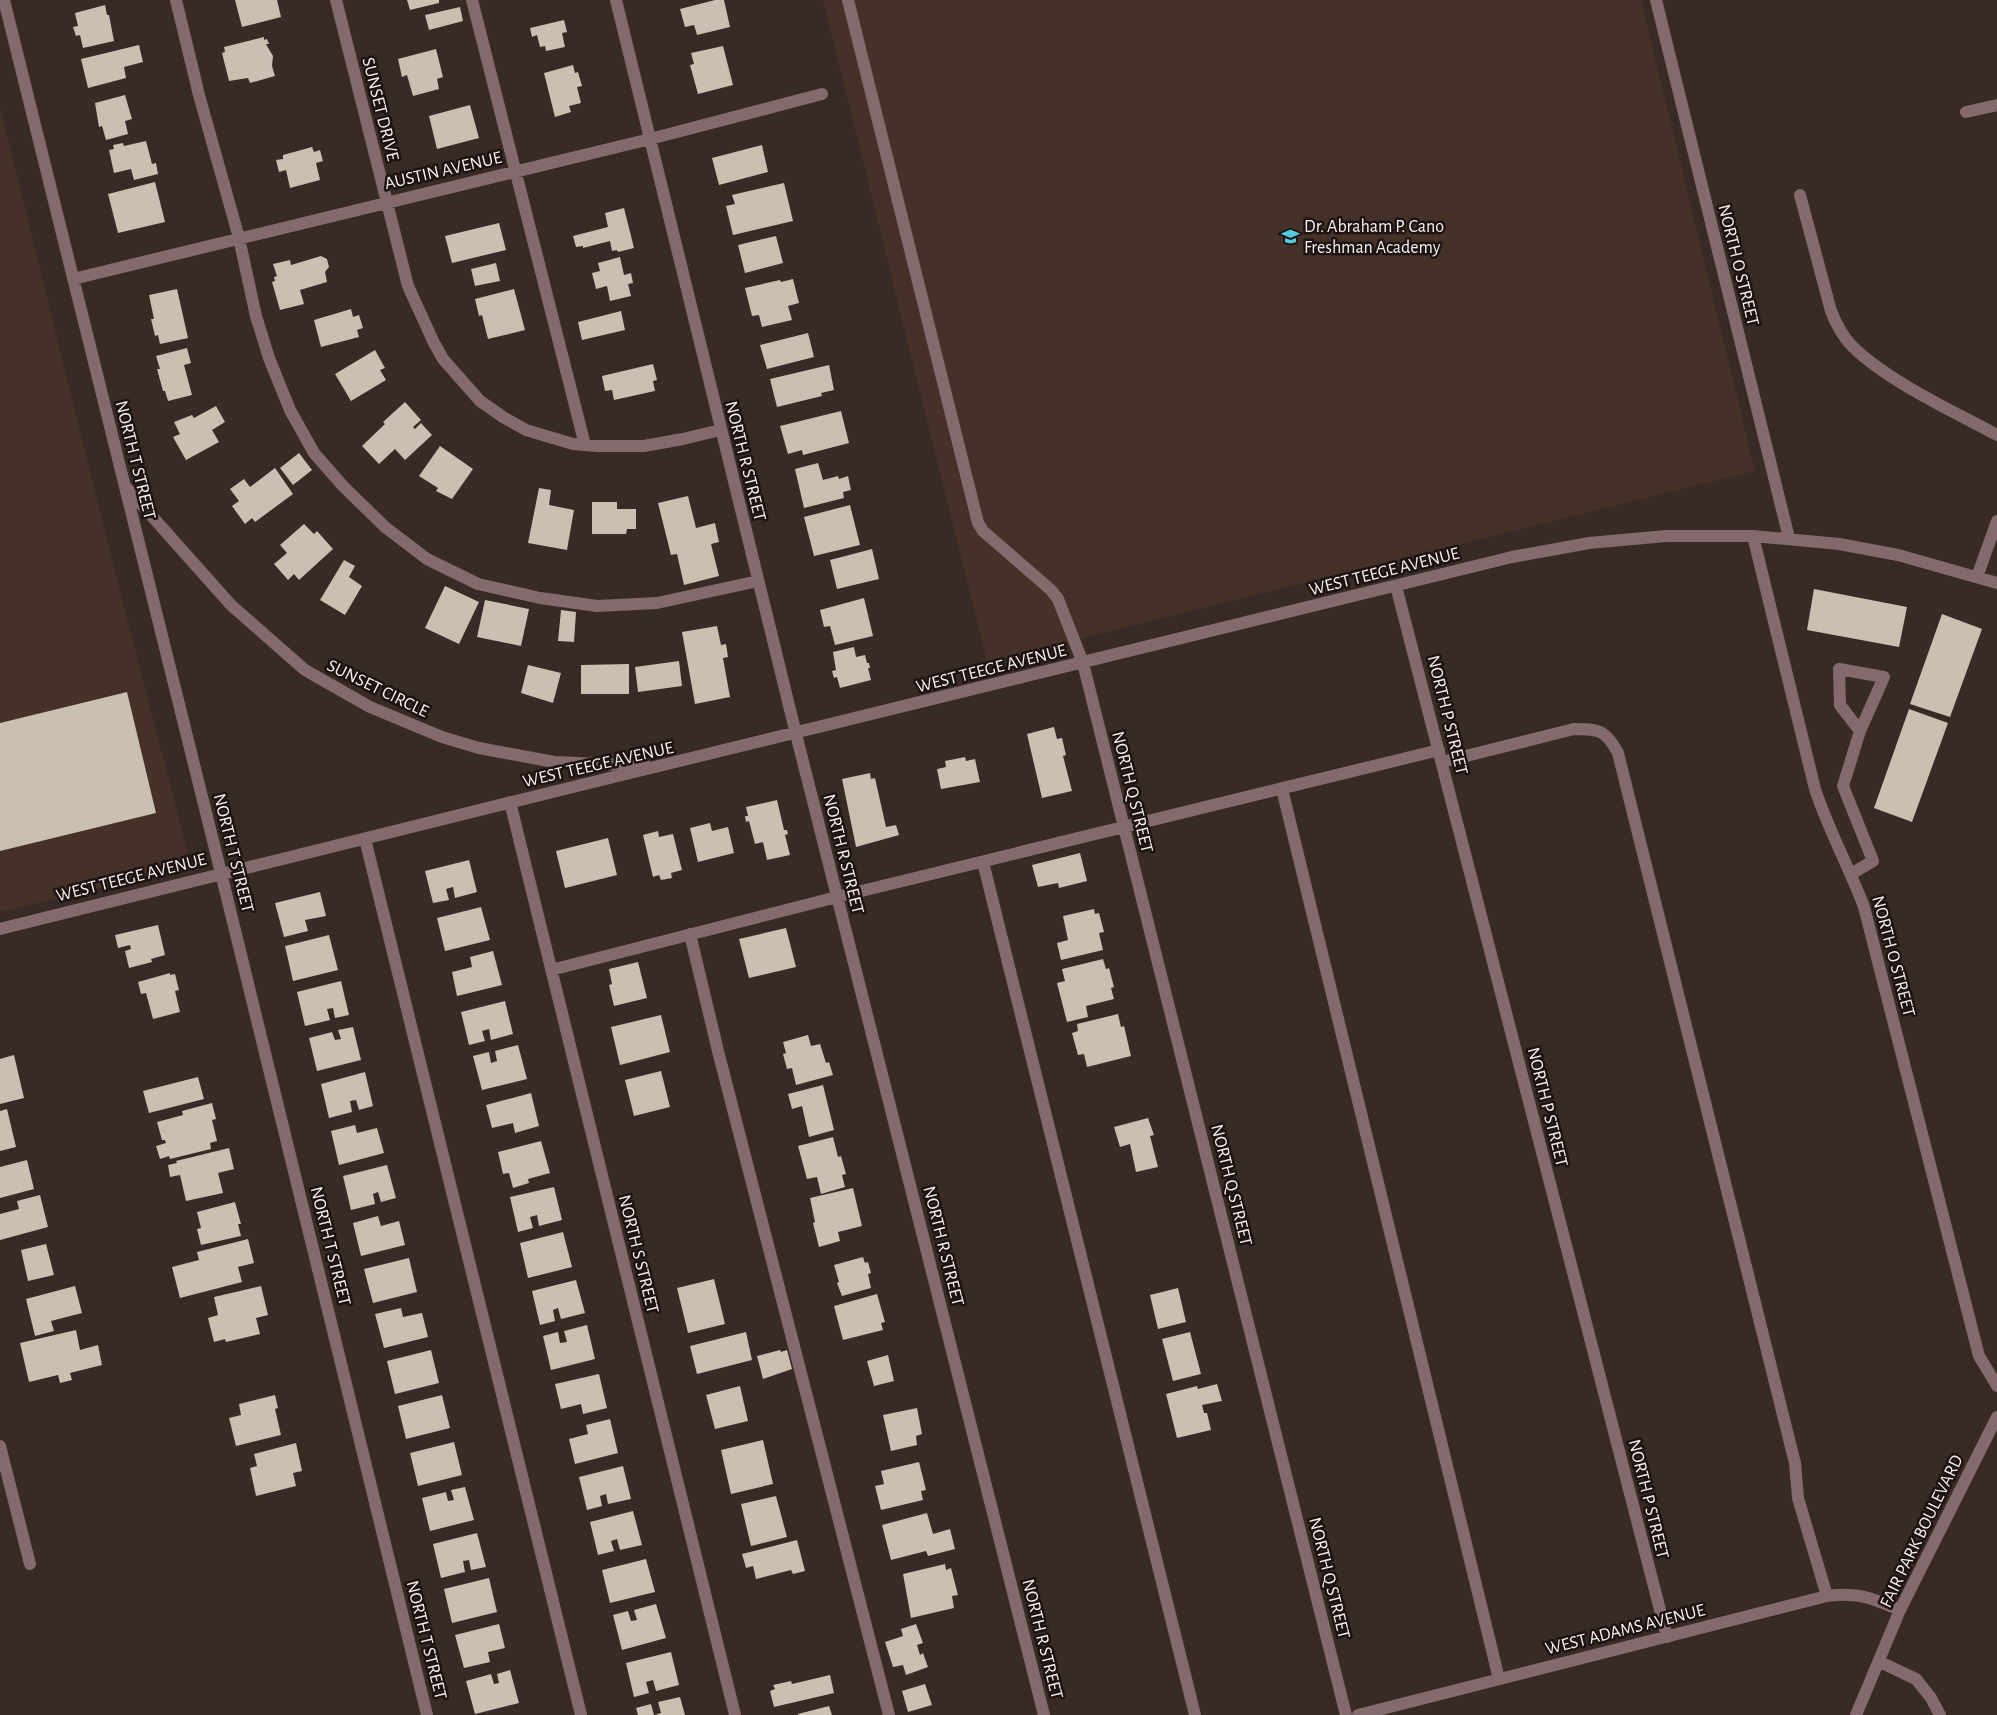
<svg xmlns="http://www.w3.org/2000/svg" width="1997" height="1715" font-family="'Alegreya Sans',sans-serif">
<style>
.built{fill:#453128}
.building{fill:#cabfb1}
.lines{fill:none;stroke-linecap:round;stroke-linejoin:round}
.minor{stroke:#846a6d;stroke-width:12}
.labels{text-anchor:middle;stroke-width:5;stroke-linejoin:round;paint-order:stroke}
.street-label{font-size:18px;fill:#f9f0ec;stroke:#1b1412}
.poi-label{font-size:18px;fill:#f9f0ec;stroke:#1b1412;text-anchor:start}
</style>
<rect width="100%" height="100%" fill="#382a25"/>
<path class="built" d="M 823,0 L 1641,0 L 1755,471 L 987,662 Z
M 0,107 L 110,552 L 191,866 L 0,912 Z"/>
<path class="building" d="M 235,0 L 277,0 L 281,17 L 242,27 Z
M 407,0 L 439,0 L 439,3 L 410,10 Z
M 715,0 L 724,0 L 730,27 L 697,35 L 694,25 L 685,27 L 680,9 Z
M 105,5 L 107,15 L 109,15 L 114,41 L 83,48 L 80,35 L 76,36 L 73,27 L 78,26 L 75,13 Z
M 460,7 L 463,21 L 429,30 L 425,15 Z
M 564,20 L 567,32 L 562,33 L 565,47 L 546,51 L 545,46 L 540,47 L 537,35 L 532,37 L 530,28 Z
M 264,37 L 264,40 L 267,39 L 269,44 L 266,44 L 267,46 L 273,56 L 272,66 L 275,76 L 250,83 L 248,78 L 229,81 L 222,53 L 225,52 L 224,47 Z
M 139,45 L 143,62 L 124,67 L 126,78 L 88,88 L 81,59 Z
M 723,46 L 733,85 L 698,94 L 690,65 L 694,64 L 691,53 Z
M 436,49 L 443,77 L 437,79 L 439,89 L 413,96 L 407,75 L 402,77 L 398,59 Z
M 573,65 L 575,73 L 578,72 L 582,86 L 577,87 L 581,103 L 569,106 L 571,112 L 555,117 L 544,73 Z
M 125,95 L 132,119 L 125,121 L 128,134 L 106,140 L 102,126 L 99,127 L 95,103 Z
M 470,105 L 479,138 L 437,149 L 429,116 Z
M 146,141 L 152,164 L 156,163 L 158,174 L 134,180 L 131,169 L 114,173 L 109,150 L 114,149 L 113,145 L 123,143 L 124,146 Z
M 762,145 L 768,172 L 719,185 L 712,158 Z
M 312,147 L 314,152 L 320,150 L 323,161 L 316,163 L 320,180 L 290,188 L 286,170 L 279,172 L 276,160 L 283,159 L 283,155 Z
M 155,182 L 165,222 L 118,233 L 108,194 Z
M 784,183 L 793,221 L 733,235 L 726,206 L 735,204 L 732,195 Z
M 624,208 L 634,248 L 618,252 L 617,250 L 612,251 L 610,241 L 583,248 L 583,246 L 576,247 L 573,236 L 608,227 L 605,213 Z
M 499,223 L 506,250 L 452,263 L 445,236 Z
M 776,236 L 783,263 L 745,273 L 738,245 Z
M 321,256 L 327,259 L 329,267 L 325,272 L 327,282 L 300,290 L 304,304 L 280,310 L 272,282 L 275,281 L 274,277 L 277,276 L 273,264 L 290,260 L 291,265 Z
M 620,257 L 624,275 L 631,273 L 633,283 L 628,284 L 631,296 L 610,301 L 607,286 L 596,289 L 592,273 L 600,271 L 598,263 Z
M 496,263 L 500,281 L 475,286 L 471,269 Z
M 793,279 L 799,303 L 788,306 L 792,320 L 762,327 L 759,315 L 752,316 L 745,288 L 780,280 L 781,282 Z
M 177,289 L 188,338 L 160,344 L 158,335 L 155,336 L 151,319 L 154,319 L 149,295 Z
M 514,289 L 525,330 L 488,339 L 482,315 L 479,316 L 475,299 Z
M 351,309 L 353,317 L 359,315 L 363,328 L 357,330 L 359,337 L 321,347 L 314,320 Z
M 621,311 L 625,330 L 582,340 L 578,322 Z
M 808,333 L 814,357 L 767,369 L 760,345 Z
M 187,348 L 191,363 L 184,365 L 192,395 L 168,401 L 165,391 L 163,391 L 157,369 L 160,369 L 156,356 Z
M 375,350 L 385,368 L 380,370 L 386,380 L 351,401 L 335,374 Z
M 653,364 L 657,380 L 653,381 L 655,391 L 614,400 L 612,390 L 605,391 L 602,376 Z
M 829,365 L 834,390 L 821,393 L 822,396 L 777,407 L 770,379 Z
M 405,402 L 421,420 L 413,427 L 415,429 L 421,423 L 432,435 L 405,460 L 395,449 L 379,464 L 362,446 L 385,424 L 383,422 Z
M 216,406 L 225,422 L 212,430 L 219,442 L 186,460 L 173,437 L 180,434 L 174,422 L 192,415 L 194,418 Z
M 841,411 L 849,443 L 803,455 L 802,450 L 788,454 L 780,426 Z
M 440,446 L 473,469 L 452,499 L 436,491 L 438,488 L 419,476 Z
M 299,453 L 312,470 L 293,485 L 280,468 Z
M 818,463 L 823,480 L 838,476 L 839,479 L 848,476 L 851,490 L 843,492 L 844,498 L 804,508 L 795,469 Z
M 275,468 L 293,494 L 255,522 L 252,518 L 245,524 L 232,506 L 239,501 L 230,489 L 244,479 L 250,487 Z
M 539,488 L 551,490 L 549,505 L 574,510 L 567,550 L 528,543 Z
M 688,496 L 696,528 L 715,523 L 719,542 L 711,544 L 719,576 L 684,585 L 677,554 L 671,555 L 658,503 Z
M 592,502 L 617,502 L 617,509 L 636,509 L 636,529 L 627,529 L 626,534 L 592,534 Z
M 850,505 L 860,545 L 814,556 L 804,517 Z
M 304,524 L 314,534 L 317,531 L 333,549 L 299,580 L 294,574 L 288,580 L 274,564 L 287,553 L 280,545 Z
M 872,549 L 879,579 L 837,589 L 830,560 Z
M 344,560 L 355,566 L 349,577 L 362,586 L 345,615 L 320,600 Z
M 445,586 L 479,602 L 459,644 L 425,628 Z
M 1814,589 L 1907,607 L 1899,647 L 1807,630 Z
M 864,598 L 873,636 L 835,645 L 830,626 L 824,627 L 820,610 Z
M 485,600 L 529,609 L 521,646 L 477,637 Z
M 561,610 L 576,612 L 574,642 L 558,641 Z
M 1942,614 L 1982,629 L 1950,717 L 1910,704 Z
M 717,626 L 721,645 L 726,644 L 728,657 L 723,658 L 730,697 L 695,704 L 682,632 Z
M 854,647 L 856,657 L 865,655 L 867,663 L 869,663 L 870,668 L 868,668 L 871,680 L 840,688 L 837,677 L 834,678 L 832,671 L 836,670 L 833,652 Z
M 679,661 L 682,686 L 638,692 L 635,667 Z
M 629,664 L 629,694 L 581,694 L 581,665 Z
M 528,665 L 561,673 L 553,703 L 521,693 Z
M 127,692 L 156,813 L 0,851 L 0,723 Z
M 1909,709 L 1948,723 L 1912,822 L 1874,808 Z
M 1054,727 L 1057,739 L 1062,738 L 1066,755 L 1063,756 L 1072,791 L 1042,798 L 1027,734 Z
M 965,757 L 966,761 L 975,759 L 980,782 L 941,789 L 937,769 L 946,767 L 945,761 Z
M 870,773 L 871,779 L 875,778 L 886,827 L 896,825 L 899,835 L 856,847 L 842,779 Z
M 777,800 L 784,830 L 787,830 L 788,834 L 785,835 L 790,855 L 767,860 L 763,842 L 755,844 L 749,821 L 746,822 L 745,816 L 748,816 L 746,807 Z
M 710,823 L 712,831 L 728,827 L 734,853 L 698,862 L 690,828 Z
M 658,831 L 659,837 L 673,834 L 682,870 L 671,873 L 672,878 L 661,880 L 659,875 L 653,877 L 643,835 Z
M 608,838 L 617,875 L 565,888 L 556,851 Z
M 1080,853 L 1087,881 L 1059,888 L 1058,883 L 1038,887 L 1032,865 Z
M 469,860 L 477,892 L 455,898 L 453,887 L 446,889 L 449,900 L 433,903 L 425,871 Z
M 320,892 L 326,916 L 305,920 L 308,931 L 284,937 L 275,903 Z
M 481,907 L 490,940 L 445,951 L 437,918 Z
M 1094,909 L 1095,914 L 1099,913 L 1104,932 L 1099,933 L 1103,950 L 1061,960 L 1057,943 L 1068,940 L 1063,916 Z
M 158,925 L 165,955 L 151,959 L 152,962 L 129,968 L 125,951 L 131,949 L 130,945 L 118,948 L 115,935 Z
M 786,928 L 796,967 L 749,978 L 739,939 Z
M 329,935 L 338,970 L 293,981 L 285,946 Z
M 493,951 L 502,985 L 457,996 L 452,972 L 472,967 L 470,957 Z
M 1103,959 L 1106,969 L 1109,968 L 1114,987 L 1111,988 L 1114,999 L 1086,1006 L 1088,1017 L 1067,1022 L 1057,983 L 1065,981 L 1062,969 Z
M 638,962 L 647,998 L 614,1006 L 609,985 L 612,984 L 609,969 Z
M 170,973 L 170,975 L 175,974 L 179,990 L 175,991 L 180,1012 L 153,1019 L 146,993 L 141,994 L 138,982 Z
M 341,981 L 349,1015 L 335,1018 L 333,1008 L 327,1009 L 330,1020 L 305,1026 L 297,992 Z
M 505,1001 L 513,1034 L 491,1040 L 489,1029 L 482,1031 L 485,1041 L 469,1045 L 461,1012 Z
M 1118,1014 L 1121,1027 L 1124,1026 L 1131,1056 L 1087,1067 L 1084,1054 L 1078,1055 L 1072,1033 L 1078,1031 L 1077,1024 Z
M 661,1015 L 670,1052 L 620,1065 L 611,1027 Z
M 353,1027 L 361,1060 L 317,1071 L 309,1038 L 332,1032 L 335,1040 L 341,1039 L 338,1030 Z
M 808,1035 L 811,1046 L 820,1044 L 826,1063 L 829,1062 L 833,1075 L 796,1085 L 792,1068 L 787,1069 L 783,1054 L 786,1053 L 783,1042 Z
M 518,1045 L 527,1079 L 482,1090 L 473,1056 L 489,1052 L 491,1063 L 497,1061 L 495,1051 Z
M 14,1055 L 24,1098 L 0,1104 L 0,1059 Z
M 661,1071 L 670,1107 L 634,1116 L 625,1080 Z
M 365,1072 L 373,1106 L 359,1110 L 356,1100 L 350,1101 L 352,1112 L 329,1118 L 321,1084 Z
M 198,1077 L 204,1099 L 149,1113 L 143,1091 Z
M 823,1085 L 834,1130 L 809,1137 L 802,1106 L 792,1109 L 788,1094 Z
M 531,1093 L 539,1126 L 515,1133 L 513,1123 L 492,1128 L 486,1105 Z
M 212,1103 L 216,1119 L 212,1120 L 217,1141 L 210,1143 L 211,1149 L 170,1159 L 169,1156 L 160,1159 L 156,1146 L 166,1143 L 165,1140 L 162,1140 L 157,1122 L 183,1115 L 182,1111 Z
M 7,1109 L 16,1147 L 0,1151 L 0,1111 Z
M 1148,1118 L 1154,1135 L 1150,1136 L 1158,1167 L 1136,1172 L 1130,1144 L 1120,1147 L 1114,1127 Z
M 355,1125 L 357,1133 L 377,1128 L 384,1153 L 339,1165 L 331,1131 Z
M 833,1137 L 838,1157 L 841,1156 L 846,1174 L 842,1175 L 845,1187 L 821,1194 L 817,1177 L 807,1179 L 798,1146 Z
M 541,1141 L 550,1173 L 528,1179 L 529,1183 L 513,1188 L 509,1173 L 503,1174 L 498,1152 Z
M 229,1148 L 234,1169 L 218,1173 L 223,1193 L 186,1201 L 180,1175 L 170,1177 L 168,1165 L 177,1163 L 176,1161 Z
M 27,1160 L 34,1189 L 0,1198 L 0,1167 Z
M 387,1165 L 396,1198 L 381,1202 L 378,1192 L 373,1194 L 375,1204 L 351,1210 L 343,1176 Z
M 554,1187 L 562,1220 L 539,1226 L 537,1215 L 530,1217 L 533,1228 L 518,1232 L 510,1197 Z
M 853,1188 L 862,1226 L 838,1232 L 840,1241 L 819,1247 L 813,1223 L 815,1222 L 810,1198 Z
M 40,1195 L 48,1227 L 0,1240 L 0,1214 L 19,1209 L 17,1201 Z
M 235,1202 L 241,1224 L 238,1224 L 241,1236 L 201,1245 L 197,1229 L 201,1228 L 197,1212 Z
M 378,1216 L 381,1226 L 399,1221 L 405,1245 L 361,1256 L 353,1223 Z
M 563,1232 L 572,1267 L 528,1278 L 520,1243 Z
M 248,1239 L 254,1263 L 238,1267 L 242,1282 L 180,1298 L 172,1267 L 199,1260 L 197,1252 Z
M 46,1244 L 54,1275 L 28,1281 L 21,1250 Z
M 863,1257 L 865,1263 L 868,1262 L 871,1273 L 868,1274 L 871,1288 L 842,1296 L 837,1283 L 839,1282 L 834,1265 Z
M 409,1258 L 417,1292 L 373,1303 L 364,1269 Z
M 714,1279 L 725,1324 L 688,1333 L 677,1288 Z
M 576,1280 L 585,1313 L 561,1319 L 558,1308 L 553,1310 L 555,1321 L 540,1325 L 532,1291 Z
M 75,1286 L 82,1313 L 51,1321 L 54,1331 L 35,1336 L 26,1299 Z
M 261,1286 L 268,1315 L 256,1318 L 260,1334 L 226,1342 L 225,1339 L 214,1342 L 208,1318 L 218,1315 L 214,1297 Z
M 1178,1288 L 1186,1322 L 1158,1329 L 1150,1295 Z
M 877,1294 L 885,1322 L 881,1323 L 883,1330 L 843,1340 L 834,1306 Z
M 401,1308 L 403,1317 L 422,1313 L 428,1337 L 384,1348 L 375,1314 Z
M 587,1325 L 595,1359 L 551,1370 L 543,1336 L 558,1332 L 560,1343 L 567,1342 L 564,1331 Z
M 76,1330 L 80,1350 L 98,1345 L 102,1365 L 70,1373 L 72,1380 L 60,1383 L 58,1375 L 29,1382 L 20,1343 Z
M 746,1332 L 752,1360 L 697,1374 L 690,1346 Z
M 1190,1332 L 1201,1374 L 1173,1381 L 1162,1339 Z
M 431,1350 L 439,1383 L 395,1394 L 387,1361 Z
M 780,1350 L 781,1352 L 787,1350 L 792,1369 L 763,1379 L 757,1356 Z
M 888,1355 L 894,1381 L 874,1386 L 867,1361 Z
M 599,1374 L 607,1408 L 583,1414 L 581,1404 L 561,1409 L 555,1384 Z
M 1217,1384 L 1222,1401 L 1202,1405 L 1204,1413 L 1207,1413 L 1211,1430 L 1177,1438 L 1166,1394 L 1197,1386 L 1198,1389 Z
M 740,1386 L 748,1421 L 715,1429 L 706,1395 Z
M 275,1395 L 278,1408 L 275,1409 L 281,1435 L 236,1446 L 229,1418 L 241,1415 L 239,1404 Z
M 442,1395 L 450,1428 L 406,1439 L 398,1406 Z
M 917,1408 L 922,1434 L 916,1436 L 917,1445 L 891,1451 L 883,1415 Z
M 610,1419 L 618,1453 L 575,1464 L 569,1439 L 588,1434 L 586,1425 Z
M 763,1440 L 773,1484 L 731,1494 L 721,1450 Z
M 454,1442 L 462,1475 L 418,1486 L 410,1453 Z
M 296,1443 L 302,1471 L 293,1473 L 296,1486 L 256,1496 L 250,1468 L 257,1466 L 254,1454 Z
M 919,1462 L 926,1490 L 921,1491 L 923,1500 L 881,1510 L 875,1486 L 884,1484 L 881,1471 Z
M 623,1466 L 631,1499 L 608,1504 L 606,1494 L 600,1496 L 602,1506 L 587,1510 L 579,1477 Z
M 465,1487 L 474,1520 L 430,1531 L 422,1498 L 446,1492 L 448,1501 L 454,1500 L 451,1490 Z
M 776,1496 L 787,1537 L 751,1546 L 741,1504 Z
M 633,1511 L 642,1545 L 620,1550 L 617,1539 L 611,1541 L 614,1551 L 598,1555 L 590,1522 Z
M 927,1513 L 933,1534 L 950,1529 L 955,1549 L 928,1556 L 926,1551 L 891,1560 L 882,1525 Z
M 477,1533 L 486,1567 L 471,1570 L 469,1560 L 463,1561 L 465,1572 L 441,1578 L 433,1544 Z
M 797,1540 L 805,1571 L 793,1574 L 791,1570 L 756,1579 L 753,1566 L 746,1568 L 742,1554 Z
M 646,1559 L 655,1592 L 610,1603 L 602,1570 Z
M 945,1564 L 946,1570 L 951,1568 L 958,1595 L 952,1596 L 954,1608 L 911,1618 L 903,1574 Z
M 489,1578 L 497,1612 L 452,1623 L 444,1589 Z
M 656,1604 L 666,1638 L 622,1650 L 613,1615 L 628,1611 L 631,1621 L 637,1620 L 634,1610 Z
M 499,1624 L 505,1648 L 488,1652 L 490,1662 L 464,1668 L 455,1635 Z
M 916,1624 L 923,1643 L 917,1645 L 920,1655 L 923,1653 L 928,1667 L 906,1675 L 903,1665 L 893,1667 L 885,1642 L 903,1636 L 901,1629 Z
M 671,1652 L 679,1685 L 656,1691 L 653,1680 L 646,1682 L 649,1693 L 634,1697 L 626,1663 Z
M 510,1670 L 519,1703 L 475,1714 L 466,1681 L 491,1674 L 494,1684 L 499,1683 L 497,1674 Z
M 830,1675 L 834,1693 L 774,1707 L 770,1691 L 775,1689 L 773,1685 L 791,1681 L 792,1684 Z
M 925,1684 L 932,1705 L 908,1712 L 902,1691 Z
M 680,1697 L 685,1715 L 655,1715 L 661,1713 L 658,1702 Z
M 651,1704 L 654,1715 L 638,1715 L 636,1708 Z
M 829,1706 L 832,1715 L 798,1715 L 798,1714 Z"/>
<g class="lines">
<path class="minor" d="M 4,0 L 221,873 L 427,1715
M 176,0 L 199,95 L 239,238 L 256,316 L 269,358 L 290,410 L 314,453 L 343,486 L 385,527 L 427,559 L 478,584 L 540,598 L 597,606 L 657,603 L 758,581
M 336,0 L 408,286 L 434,343 L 443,359 L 480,401 L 503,417 L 526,430 L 573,444 L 597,446 L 644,446 L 683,439 L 720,430
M 472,0 L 585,445
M 616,0 L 796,734 L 1044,1715
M 848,0 L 978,523 L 983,531 L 1051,590 L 1058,599 L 1083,663 L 1346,1715
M 1656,0 L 1789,538
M 1966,112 L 1997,105
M 1800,195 L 1831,311 C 1836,324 1842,336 1853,347 C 1889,382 1953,411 1997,435
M 73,279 L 650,139 L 822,94
M 125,486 L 231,605 L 305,670 L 370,707 L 442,737 L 479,748 L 554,762 L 646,766
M 1753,536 L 1815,789 C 1828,829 1849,867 1864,907 L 1979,1356 L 1997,1386
M 1977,577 L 1997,521
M 1396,586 L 1667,1637
M 1442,762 L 1574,729 C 1599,729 1606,730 1618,753 L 1795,1463 L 1798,1498 L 1827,1596
M 1282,789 L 1499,1679
M 510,802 L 735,1715
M 365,839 L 581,1715
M 983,862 L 1195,1715
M 1851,874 L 1873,861 L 1843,786 L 1860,731 L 1884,677 L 1839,669 L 1840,705 L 1860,731
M 0,929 C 503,801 1009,684 1512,557 L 1589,543 L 1666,536 L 1753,536 L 1839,544 L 1898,555 L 1997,583
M 690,934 L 718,1051 L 889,1715
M 551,970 L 837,897 L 1439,750
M 0,1446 L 30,1564
M 1880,1662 L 1916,1679 L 1931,1698 L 1940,1715
M 1358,1715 L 1827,1596 C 1859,1592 1871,1598 1900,1610
M 1856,1715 L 1900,1610 L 1997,1417"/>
</g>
<defs>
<symbol id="school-bare" viewBox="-9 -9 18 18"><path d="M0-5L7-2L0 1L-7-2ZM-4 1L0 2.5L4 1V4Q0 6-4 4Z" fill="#54cade" stroke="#1b1412" stroke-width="2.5" paint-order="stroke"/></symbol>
</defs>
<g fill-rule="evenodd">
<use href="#school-bare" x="1278" y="224" width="25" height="25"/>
</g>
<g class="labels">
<g class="street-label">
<text transform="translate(381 109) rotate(76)" y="6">SUNSET DRIVE</text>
<text transform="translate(443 170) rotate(-13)" y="6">AUSTIN AVENUE</text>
<text transform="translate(1739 265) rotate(76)" y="6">NORTH O STREET</text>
<text transform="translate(136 460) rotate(76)" y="6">NORTH T STREET</text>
<text transform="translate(746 461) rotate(76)" y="6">NORTH R STREET</text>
<text transform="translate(1384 571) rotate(-14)" y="6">WEST TEEGE AVENUE</text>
<text transform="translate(991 668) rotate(-14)" y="6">WEST TEEGE AVENUE</text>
<text transform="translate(378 688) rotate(26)" y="6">SUNSET CIRCLE</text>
<text transform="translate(1448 715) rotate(76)" y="6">NORTH P STREET</text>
<text transform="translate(598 764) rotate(-13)" y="6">WEST TEEGE AVENUE</text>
<text transform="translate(1133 792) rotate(76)" y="6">NORTH Q STREET</text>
<text transform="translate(234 853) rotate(76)" y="6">NORTH T STREET</text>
<text transform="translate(844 854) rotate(76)" y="6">NORTH R STREET</text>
<text transform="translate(131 877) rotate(-14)" y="6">WEST TEEGE AVENUE</text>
<text transform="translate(1894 956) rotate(75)" y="6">NORTH O STREET</text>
<text transform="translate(1548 1107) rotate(76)" y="6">NORTH P STREET</text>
<text transform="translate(1232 1185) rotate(76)" y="6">NORTH Q STREET</text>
<text transform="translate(331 1246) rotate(76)" y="6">NORTH T STREET</text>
<text transform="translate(944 1246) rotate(76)" y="6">NORTH R STREET</text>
<text transform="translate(639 1254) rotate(76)" y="6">NORTH S STREET</text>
<text transform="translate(1649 1499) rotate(76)" y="6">NORTH P STREET</text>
<text transform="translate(1921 1531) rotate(-64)" y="6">FAIR PARK BOULEVARD</text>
<text transform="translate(1330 1578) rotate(76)" y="6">NORTH Q STREET</text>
<text transform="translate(1625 1629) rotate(-14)" y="6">WEST ADAMS AVENUE</text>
<text transform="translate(1043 1639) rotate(76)" y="6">NORTH R STREET</text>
<text transform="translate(427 1640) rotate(76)" y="6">NORTH T STREET</text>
</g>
<g class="poi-label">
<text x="1304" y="232">Dr. Abraham P. Cano<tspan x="1304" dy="21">Freshman Academy</tspan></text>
</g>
</g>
</svg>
